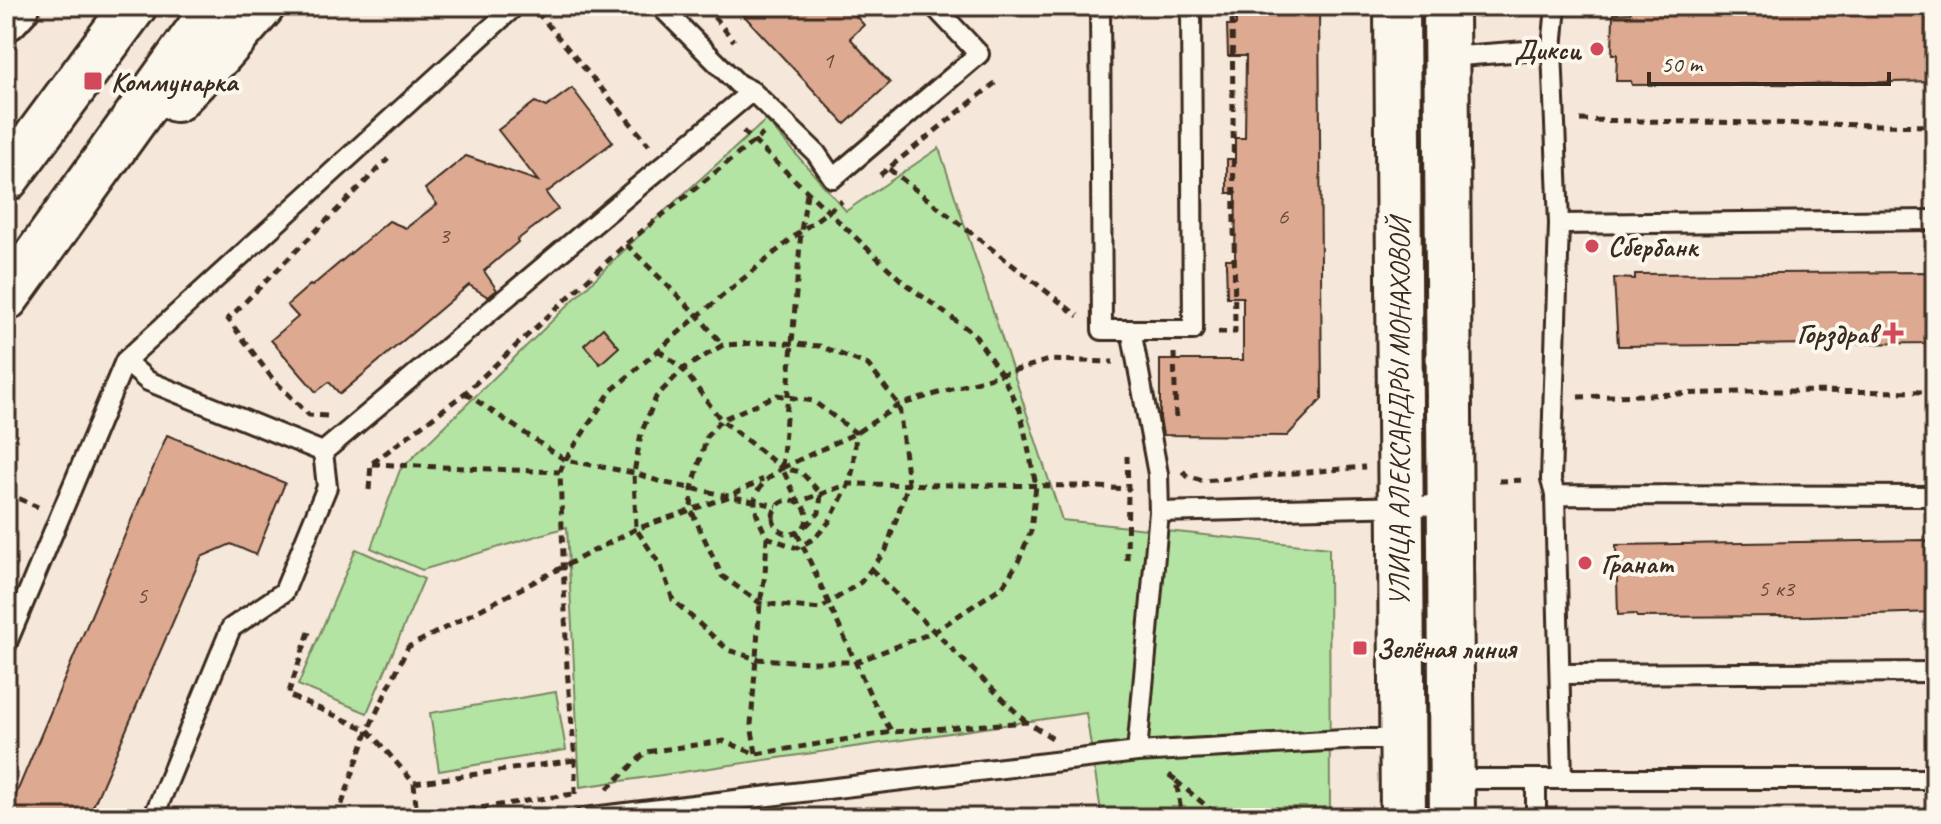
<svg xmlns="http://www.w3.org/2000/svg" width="1941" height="824" font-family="Caveat,sans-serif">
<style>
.green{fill:#b4e4a3;stroke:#788760;stroke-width:2}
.building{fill:#dda991;stroke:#3b2a1e;stroke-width:2}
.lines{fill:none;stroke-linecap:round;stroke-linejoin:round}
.lane-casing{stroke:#3b2a1e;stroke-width:24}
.secondary-casing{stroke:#3b2a1e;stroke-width:50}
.path{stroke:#3b2a1e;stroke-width:5;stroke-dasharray:8 6;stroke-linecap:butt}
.lane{stroke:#fbf7ec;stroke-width:18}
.secondary{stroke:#fbf7ec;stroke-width:44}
.poi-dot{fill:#d1495b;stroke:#fbf7ec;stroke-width:3}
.labels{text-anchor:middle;stroke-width:8;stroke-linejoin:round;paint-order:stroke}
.number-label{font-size:24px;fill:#644a3b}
.poi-label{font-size:28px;font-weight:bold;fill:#3b2a1e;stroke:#fbf7ec;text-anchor:start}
.street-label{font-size:28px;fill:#3b2a1e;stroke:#fbf7ec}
</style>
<rect width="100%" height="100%" fill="#f5e7da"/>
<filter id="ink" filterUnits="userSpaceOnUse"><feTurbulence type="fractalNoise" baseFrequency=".0125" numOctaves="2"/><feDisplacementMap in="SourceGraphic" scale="16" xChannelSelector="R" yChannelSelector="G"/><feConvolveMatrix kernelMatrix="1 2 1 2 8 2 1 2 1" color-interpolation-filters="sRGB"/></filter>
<g filter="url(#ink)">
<path class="green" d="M 766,120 L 846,211 L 939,148 L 1062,520 L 1329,548 L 1330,818 L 1102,818 L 1086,713 L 580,787 L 567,527 L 422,570 L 371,548 L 400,470 L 657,218 Z
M 356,549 L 424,579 L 367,713 L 298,685 Z
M 556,692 L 566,750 L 439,771 L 430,713 Z"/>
<path class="building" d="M 735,6 L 847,6 L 864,25 L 850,38 L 890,83 L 845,124 Z
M 1236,6 L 1319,6 L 1322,399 L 1287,436 L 1163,435 L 1160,418 L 1160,360 L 1243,360 L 1243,297 L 1227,297 L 1226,259 L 1235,259 L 1236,193 L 1227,193 L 1227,159 L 1235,159 L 1235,138 L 1245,138 L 1246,56 L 1228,56 L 1227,25 L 1236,25 Z
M 1633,9 L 1935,9 L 1935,81 L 1807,84 L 1632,85 L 1631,81 L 1616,81 L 1617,54 L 1612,54 L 1613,14 L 1630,13 Z
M 572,88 L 613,142 L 546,193 L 558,209 L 517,240 L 518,242 L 484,271 L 497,290 L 488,297 L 469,285 L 340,394 L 329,382 L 316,392 L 271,340 L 298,317 L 287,305 L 310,285 L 312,286 L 389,221 L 406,228 L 437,204 L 425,189 L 466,156 L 538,181 L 498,130 L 535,102 L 546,107 Z
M 1935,272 L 1935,343 L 1618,346 L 1614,278 L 1635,279 L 1635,274 Z
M 603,328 L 619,347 L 600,364 L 584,345 Z
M 167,435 L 285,483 L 256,555 L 231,544 L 201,557 L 88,818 L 6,818 Z
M 1925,540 L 1926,542 L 1935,542 L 1935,612 L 1810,616 L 1637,617 L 1635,614 L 1618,615 L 1616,545 Z"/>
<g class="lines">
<defs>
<path id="lane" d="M 660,6 L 738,84 L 752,91
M 1100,6 L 1102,330 L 1193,330 L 1191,6
M 1556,6 L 1552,49 L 1559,224 L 1551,480 L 1555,495 L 1562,778
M 1447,57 L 1552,49
M 1559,224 L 1935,220
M 1131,330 L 1158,474 L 1159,512 L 1137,752
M 125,361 L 148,381 L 323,452
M 323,452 L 752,91 L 816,153 L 833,178 L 979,54 L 934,6
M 1555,495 L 1935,496
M 1159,512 L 1450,505
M 6,645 L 125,361 L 515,6
M 1560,674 L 1935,672
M 1452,779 L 1935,779
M 153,818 L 231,628 L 284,592 L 327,487 L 323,452
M 584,818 L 1137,752 L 1361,739 L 1402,739
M 1536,818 L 1536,779"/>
<path id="secondary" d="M 1397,6 L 1403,818
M 1446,6 L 1452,818
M 6,18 L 17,6
M 176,99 L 218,56 L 262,6
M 6,179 L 134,6
M 6,298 L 216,6"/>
</defs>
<use href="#lane" class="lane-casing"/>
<use href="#secondary" class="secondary-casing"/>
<path class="path" d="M 705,6 L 734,41
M 537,12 L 649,145
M 1580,120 L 1935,126
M 743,131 L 904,283 L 974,334 L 1001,374 L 1020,410 L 1036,485 L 1031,531 L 1018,562 L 1003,586 L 934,632 L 856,662 L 810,662 L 757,659 L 728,650 L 673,600 L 661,566 L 636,529 L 634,473 L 641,434 L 656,397 L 683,369 L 723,345 L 772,342 L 820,346 L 868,365 L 899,405 L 908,484 L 886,550 L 861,582 L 820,609 L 760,603 L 722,576 L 691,510 L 692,489 L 707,436 L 721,420 L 777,395 L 813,401 L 856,433 L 853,469 L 849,484 L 829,522 L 815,538 L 797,548 L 767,537 C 749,502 749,491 782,468 L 801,472 L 821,494 L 819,513 L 804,528
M 889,169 L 1078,316
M 880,175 L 995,83
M 807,194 L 801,231 L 782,468 L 798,502 L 849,484 L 1081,486 L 1128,489 L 1127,456
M 626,244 L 698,316 L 723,345
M 1218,332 L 1235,332 L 1232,6
M 658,350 L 683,369 L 721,420 L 782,468
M 1174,353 L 1176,423
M 465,393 L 565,460 L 634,473 L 661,482 L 777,506
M 1578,397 L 1776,391 L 1935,392
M 327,416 L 309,415 L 272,378 L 228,319 L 388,159
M 372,464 L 560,472
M 782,468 L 856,433 L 899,405 L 1049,360 L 1113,362
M 1183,471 L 1187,476 L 1203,481 L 1365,467
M 1499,481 L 1526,480
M 369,490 L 371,464 L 465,393 L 626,244 L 763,134
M 6,493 L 38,507
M773 517a17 17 0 1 1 34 0a17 17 0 1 1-34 0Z
M 797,533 L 873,701 L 892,732
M 1127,560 L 1128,489 L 1130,487
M 871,569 L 1026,722
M 309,632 L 288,695 L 368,730 L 414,783 L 417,817
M 756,753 L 751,725 L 760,603 L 765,575 L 767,537
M 1169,775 L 1176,780 L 1182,818
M 1176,781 L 1221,818
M 414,783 L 575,760
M 607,789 L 646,752 L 724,741 L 756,754 L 892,732 L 1027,722 L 1052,738
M 575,794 L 575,760 L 567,669 L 560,472 L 565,460 L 611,391 L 698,316 L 801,231 L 842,201
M 337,818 L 368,730 L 408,647 L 636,529 L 728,497 L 763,479
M 412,818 L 573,794"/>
<use href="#lane" class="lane"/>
<use href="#secondary" class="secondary"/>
</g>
</g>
<g class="poi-dot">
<circle cx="1597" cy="49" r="8"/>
<rect x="83" y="71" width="20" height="20" rx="4"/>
<circle cx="1592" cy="246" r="8"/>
<path d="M1889 321h8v8h8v8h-8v8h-8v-8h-8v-8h8z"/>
<circle cx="1585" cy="563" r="8"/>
<rect x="1352" y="640" width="16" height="16" rx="4"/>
</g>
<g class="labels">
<g class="number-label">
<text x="828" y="68">1</text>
<text x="1283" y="224">6</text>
<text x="444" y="243">3</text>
<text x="1776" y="596">5 к3</text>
<text x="142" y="603">5</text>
</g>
<g class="poi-label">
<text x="1581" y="59" text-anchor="end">Дикси</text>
<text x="111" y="91">Коммунарка</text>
<text x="1608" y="256">Сбербанк</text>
<text x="1877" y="343" text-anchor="end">Горздрав</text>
<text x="1601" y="573">Гранат</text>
<text x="1376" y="658">Зелёная линия</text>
</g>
<g class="street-label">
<text transform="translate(1399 412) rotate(-90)" y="10">УЛИЦА АЛЕКСАНДРЫ МОНАХОВОЙ</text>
</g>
</g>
<rect width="1941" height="824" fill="none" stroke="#fbf7ec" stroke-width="32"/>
<rect x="16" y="16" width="1909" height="792" fill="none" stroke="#3b2a1e" stroke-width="3" filter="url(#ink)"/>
<path d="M1649 72v12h240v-12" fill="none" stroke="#3b2a1e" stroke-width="4"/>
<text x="1661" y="72" font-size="24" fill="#3b2a1e" stroke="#fbf7ec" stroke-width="6" paint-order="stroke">50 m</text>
</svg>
